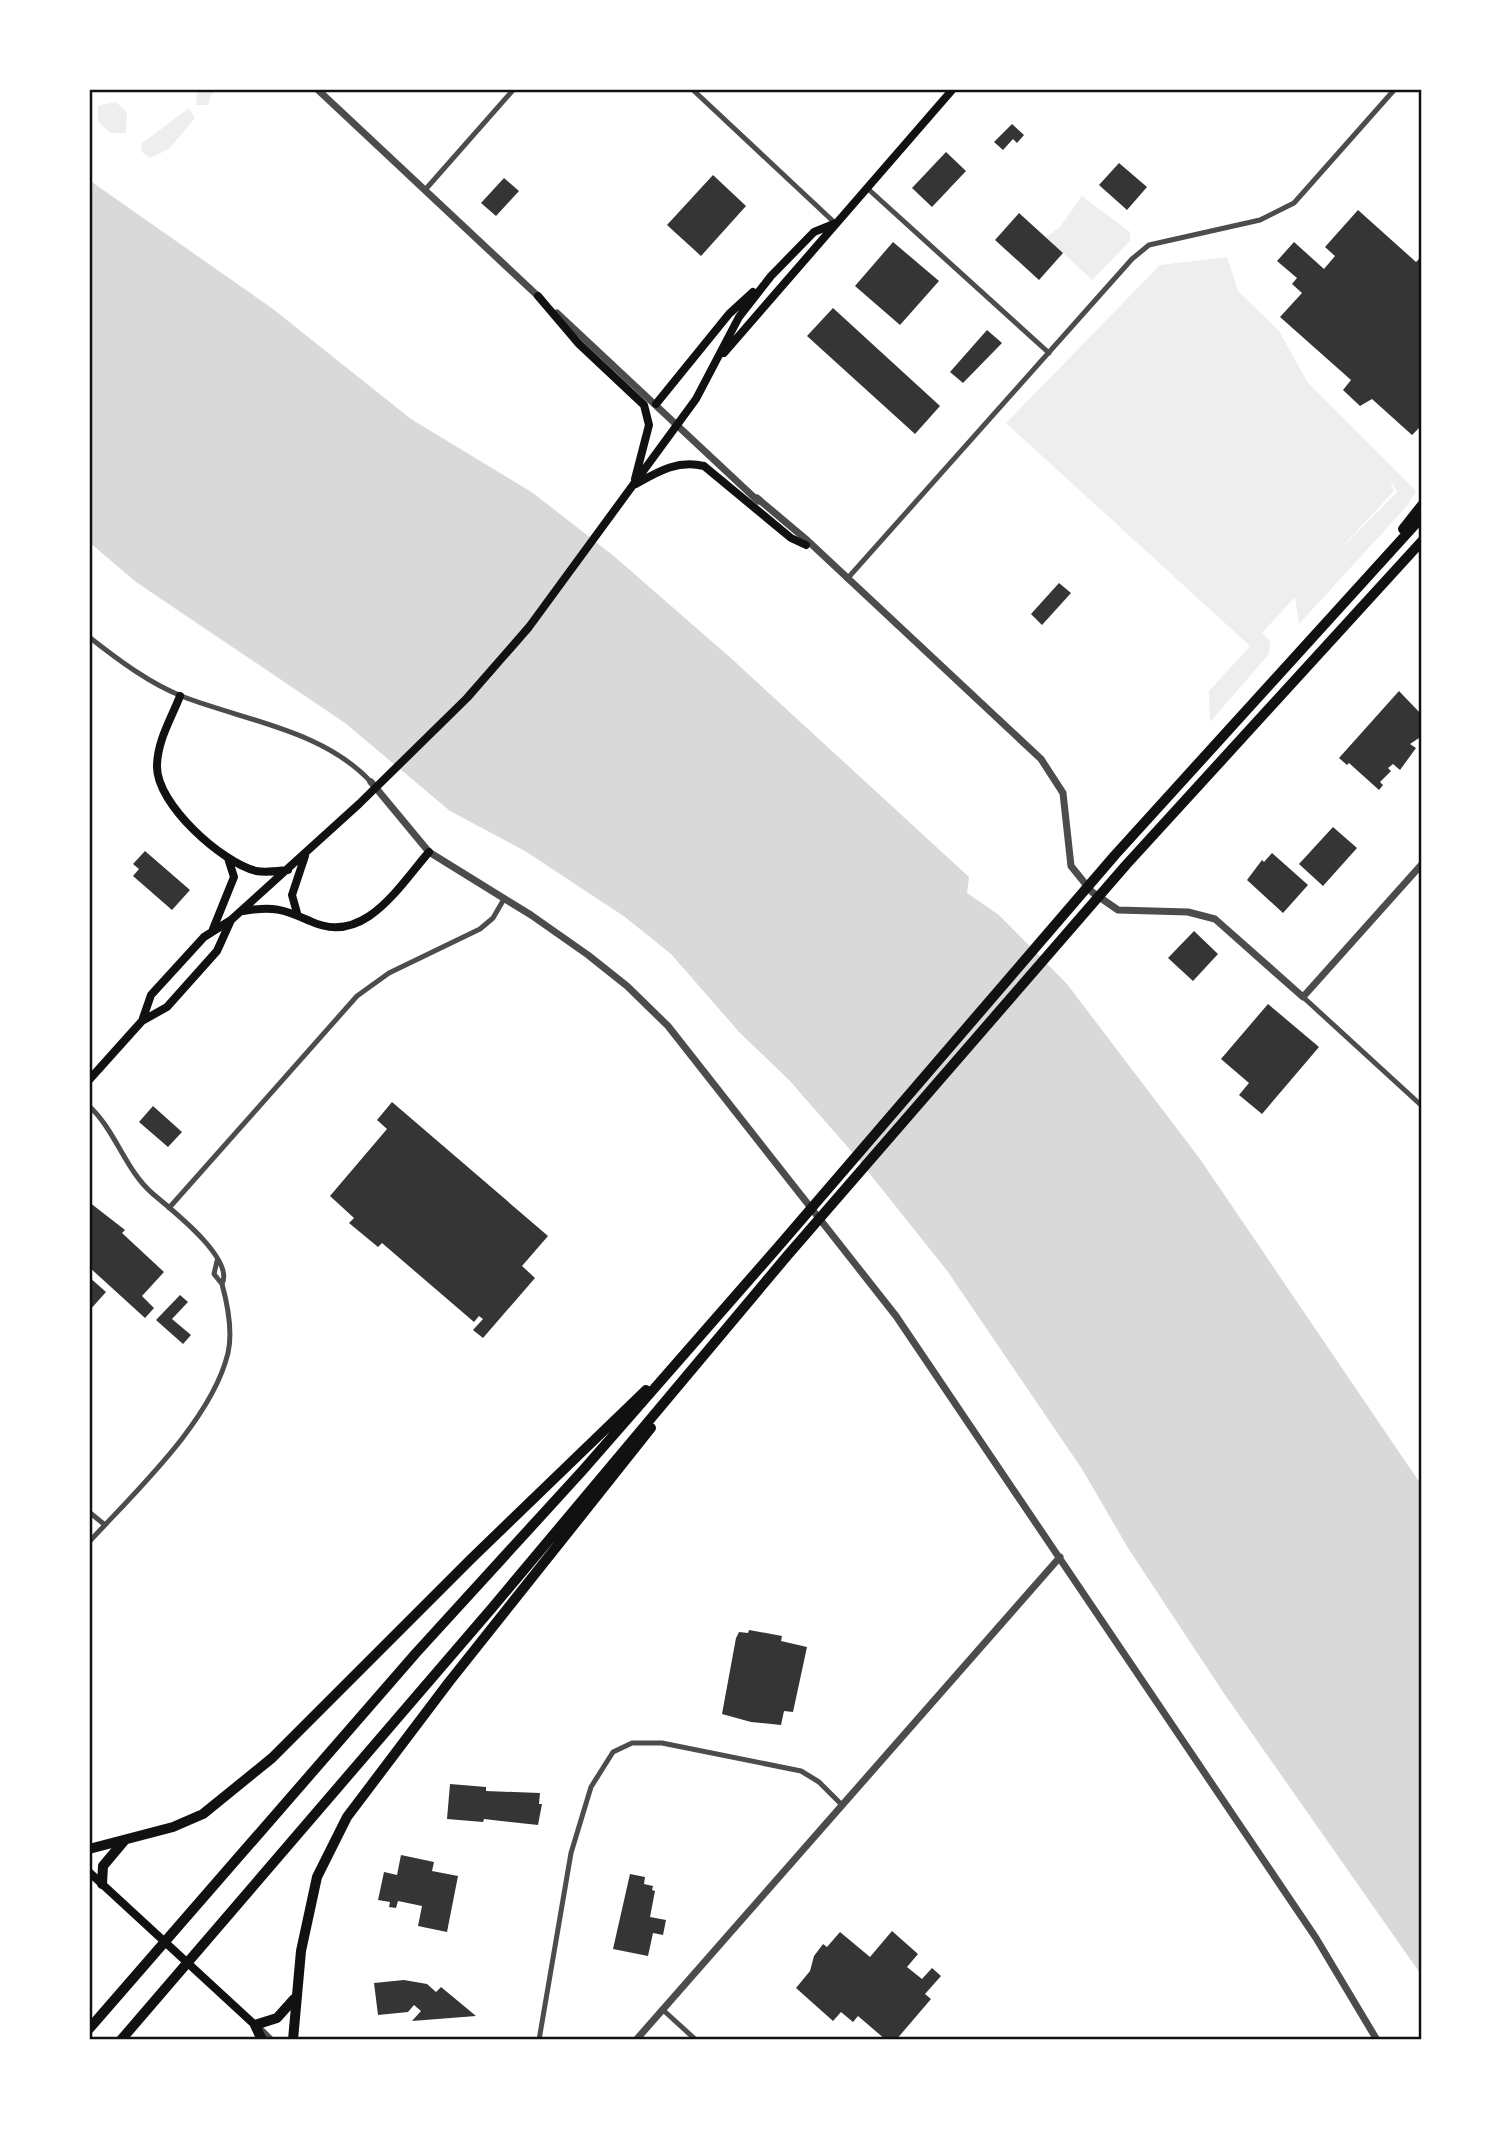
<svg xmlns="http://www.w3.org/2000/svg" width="1511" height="2129" font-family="Lato,sans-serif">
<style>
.green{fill:#eee;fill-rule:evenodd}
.water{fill:#d9d9d9}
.building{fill:#353535}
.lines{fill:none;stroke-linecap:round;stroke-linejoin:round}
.minor{stroke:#4c4c4c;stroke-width:5}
.tertiary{stroke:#4c4c4c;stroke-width:7}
.secondary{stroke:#111;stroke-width:8}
.motorway{stroke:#111;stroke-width:10}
.neatline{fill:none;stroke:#111;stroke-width:2.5}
</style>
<rect width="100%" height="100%" fill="#fff"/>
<path class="green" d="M 197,89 L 218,89 L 211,95 L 208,105 L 196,105 Z
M 116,102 L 127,112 L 126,133 L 110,133 L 98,121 L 98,106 Z
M 189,108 L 195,118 L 169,149 L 150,158 L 142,152 L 141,144 Z
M 1082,196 L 1130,232 L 1130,241 L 1092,280 L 1046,237 L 1060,227 Z
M 1227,257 L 1238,291 L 1279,331 L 1308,383 L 1416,491 L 1407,506 L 1299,624 L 1295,597 L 1262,633 L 1270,641 L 1269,654 L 1210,722 L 1209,691 L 1250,646 L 1006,423 L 1160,265 ZM 1390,479 L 1397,492 L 1330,560 L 1394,491 Z"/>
<path class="water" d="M 89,180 L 273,309 L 411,419 L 533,493 L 615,557 L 733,660 L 969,877 L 967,893 L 999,915 L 1067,984 L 1200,1159 L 1422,1486 L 1422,1976 L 1223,1692 L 1128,1548 L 1082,1469 L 948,1272 L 858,1159 L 790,1081 L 740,1033 L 671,954 L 625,917 L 525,851 L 450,811 L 345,723 L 136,582 L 89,542 Z"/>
<path class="building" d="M 1012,124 L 1024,135 L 1017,143 L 1013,139 L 1003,150 L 994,142 Z
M 946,152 L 966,171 L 932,207 L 912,188 Z
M 1119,163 L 1147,187 L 1127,210 L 1099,185 Z
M 713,175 L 746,206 L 701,256 L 667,225 Z
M 504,178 L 519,191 L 496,216 L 481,203 Z
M 1358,210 L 1416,262 L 1422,256 L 1422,425 L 1412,435 L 1372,399 L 1360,406 L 1343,390 L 1351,380 L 1280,317 L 1302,293 L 1292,284 L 1297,278 L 1277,261 L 1294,242 L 1324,269 L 1335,256 L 1325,247 Z
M 1019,213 L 1063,253 L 1039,280 L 995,240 Z
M 893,242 L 939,281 L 900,325 L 855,286 Z
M 833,308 L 940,406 L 915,434 L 807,336 Z
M 987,330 L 1002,343 L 963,383 L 950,372 Z
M 1059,583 L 1071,593 L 1042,625 L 1031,614 Z
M 1399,691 L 1422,715 L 1422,736 L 1410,744 L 1416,748 L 1400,770 L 1393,764 L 1388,768 L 1391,771 L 1380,782 L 1383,785 L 1379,790 L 1349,763 L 1347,765 L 1339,758 Z
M 1333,827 L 1357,848 L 1323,886 L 1299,864 Z
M 145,851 L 190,890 L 172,910 L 133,876 L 139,869 L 133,864 Z
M 1272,853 L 1308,885 L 1283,913 L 1247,880 L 1262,860 L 1264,862 Z
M 1194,931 L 1218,954 L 1193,981 L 1168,958 Z
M 1268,1004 L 1319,1047 L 1262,1114 L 1239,1095 L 1249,1083 L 1221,1059 Z
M 392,1102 L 548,1236 L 522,1266 L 535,1278 L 483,1338 L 473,1330 L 483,1319 L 479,1316 L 474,1322 L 382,1243 L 378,1247 L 349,1223 L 354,1218 L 330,1196 L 387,1129 L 377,1120 Z
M 153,1106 L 182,1132 L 168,1147 L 139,1122 Z
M 89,1202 L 125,1230 L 122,1233 L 164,1272 L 142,1296 L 154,1308 L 145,1318 L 89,1267 Z
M 89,1277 L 106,1292 L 89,1311 Z
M 180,1295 L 188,1302 L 172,1319 L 191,1335 L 183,1344 L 156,1320 Z
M 749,1630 L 782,1636 L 781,1641 L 807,1647 L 793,1712 L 784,1711 L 781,1725 L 751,1722 L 722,1714 L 736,1638 L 739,1632 L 748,1633 Z
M 450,1784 L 486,1787 L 486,1791 L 540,1793 L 539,1804 L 542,1804 L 538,1825 L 484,1819 L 483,1822 L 447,1819 Z
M 401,1855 L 434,1862 L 432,1871 L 458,1876 L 447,1932 L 418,1926 L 422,1906 L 398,1901 L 396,1908 L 389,1907 L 390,1902 L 378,1900 L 384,1872 L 397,1875 Z
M 630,1874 L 645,1877 L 644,1884 L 653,1886 L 652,1890 L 655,1891 L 650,1917 L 666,1920 L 663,1935 L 653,1933 L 648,1956 L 613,1949 Z
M 892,1931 L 918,1954 L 907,1967 L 922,1979 L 932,1968 L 941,1976 L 925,1994 L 931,1999 L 896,2040 L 886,2040 L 858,2016 L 853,2022 L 841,2012 L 833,2021 L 796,1988 L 810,1971 L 814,1956 L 823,1944 L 827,1947 L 840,1932 L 870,1957 Z
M 404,1980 L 427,1984 L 436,1992 L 441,1987 L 476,2016 L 412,2021 L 421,2011 L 414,2005 L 408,2012 L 378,2015 L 374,1983 Z"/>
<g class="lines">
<path class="minor" d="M 692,89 L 835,223
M 867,188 L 1049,353
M 425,190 L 514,89
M 847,579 L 1132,259 L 1149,245 L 1260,220 L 1294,203 L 1395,89
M 89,637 C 117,659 150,684 184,697 C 247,721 324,731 371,782
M 1303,997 L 1422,1106
M 89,1106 C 116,1131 125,1170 153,1194 C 172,1210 235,1259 222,1284
M 169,1208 L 357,996 L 389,973 L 480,929 L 493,918 L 504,899
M 217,1261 L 214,1274 L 222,1284
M 89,1512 L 105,1525
M 89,1542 C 136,1491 212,1420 228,1353 C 233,1331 228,1306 222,1284
M 662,2009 L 696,2040
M 539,2040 L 571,1853 L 591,1787 L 613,1752 L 632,1743 L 662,1743 L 801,1771 L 819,1782 L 841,1804"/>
<path class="tertiary" d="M 317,89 L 540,298
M 557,313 L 758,501
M 757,498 L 808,541 L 1041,759 L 1063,793 L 1071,866 L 1092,892 L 1118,910 L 1188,912 L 1215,919 L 1303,997 L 1422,864
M 371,782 L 429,852 L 531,915 L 588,955 L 627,986 L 668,1026 L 896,1316 L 1316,1938 L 1377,2040
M 259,2028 L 271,2040
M 636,2040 L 1060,1557"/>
<path class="secondary" d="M 538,296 L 578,343 L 644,405 L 649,425 L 635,479
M 724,353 L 953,89
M 656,404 L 729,314 L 753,292
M 636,484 C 659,471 677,460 704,466 L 791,538 L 806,545
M 180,696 C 171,719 157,741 157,767 C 157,804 221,862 256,871 C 266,873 278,871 288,870
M 243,911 C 273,906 283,909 310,921 C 364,947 399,886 429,852
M 297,913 L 292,895 L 305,856
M 213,929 L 234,877 L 228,858
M 142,1021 L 151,995 L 204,937 L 231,920 L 359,804 L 467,698 L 529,627 L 696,399 L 739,317 L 771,276 L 814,232 L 836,223
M 89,1080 L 142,1021 L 167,1007 L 217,951 L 231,920
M 89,1872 L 255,2025"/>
<path class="motorway" d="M 1403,529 L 1422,505
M 89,1849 L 173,1827 L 203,1814 L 272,1758 L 472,1558 L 646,1390
M 102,1884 L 103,1866 L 124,1841
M 89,2029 L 416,1653 L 583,1470 L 778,1247 L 1115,855 L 1422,517
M 121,2040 L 492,1608 L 787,1256 L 1126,865 L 1422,541
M 262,2040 L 255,2025 L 277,2018 L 294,1999
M 293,2040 L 301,1951 L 317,1877 L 347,1817 L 449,1682 L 651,1428"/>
</g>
<rect width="1511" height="2129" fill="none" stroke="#ffffff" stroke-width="182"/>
<rect x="91" y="91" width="1329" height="1947" class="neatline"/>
</svg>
